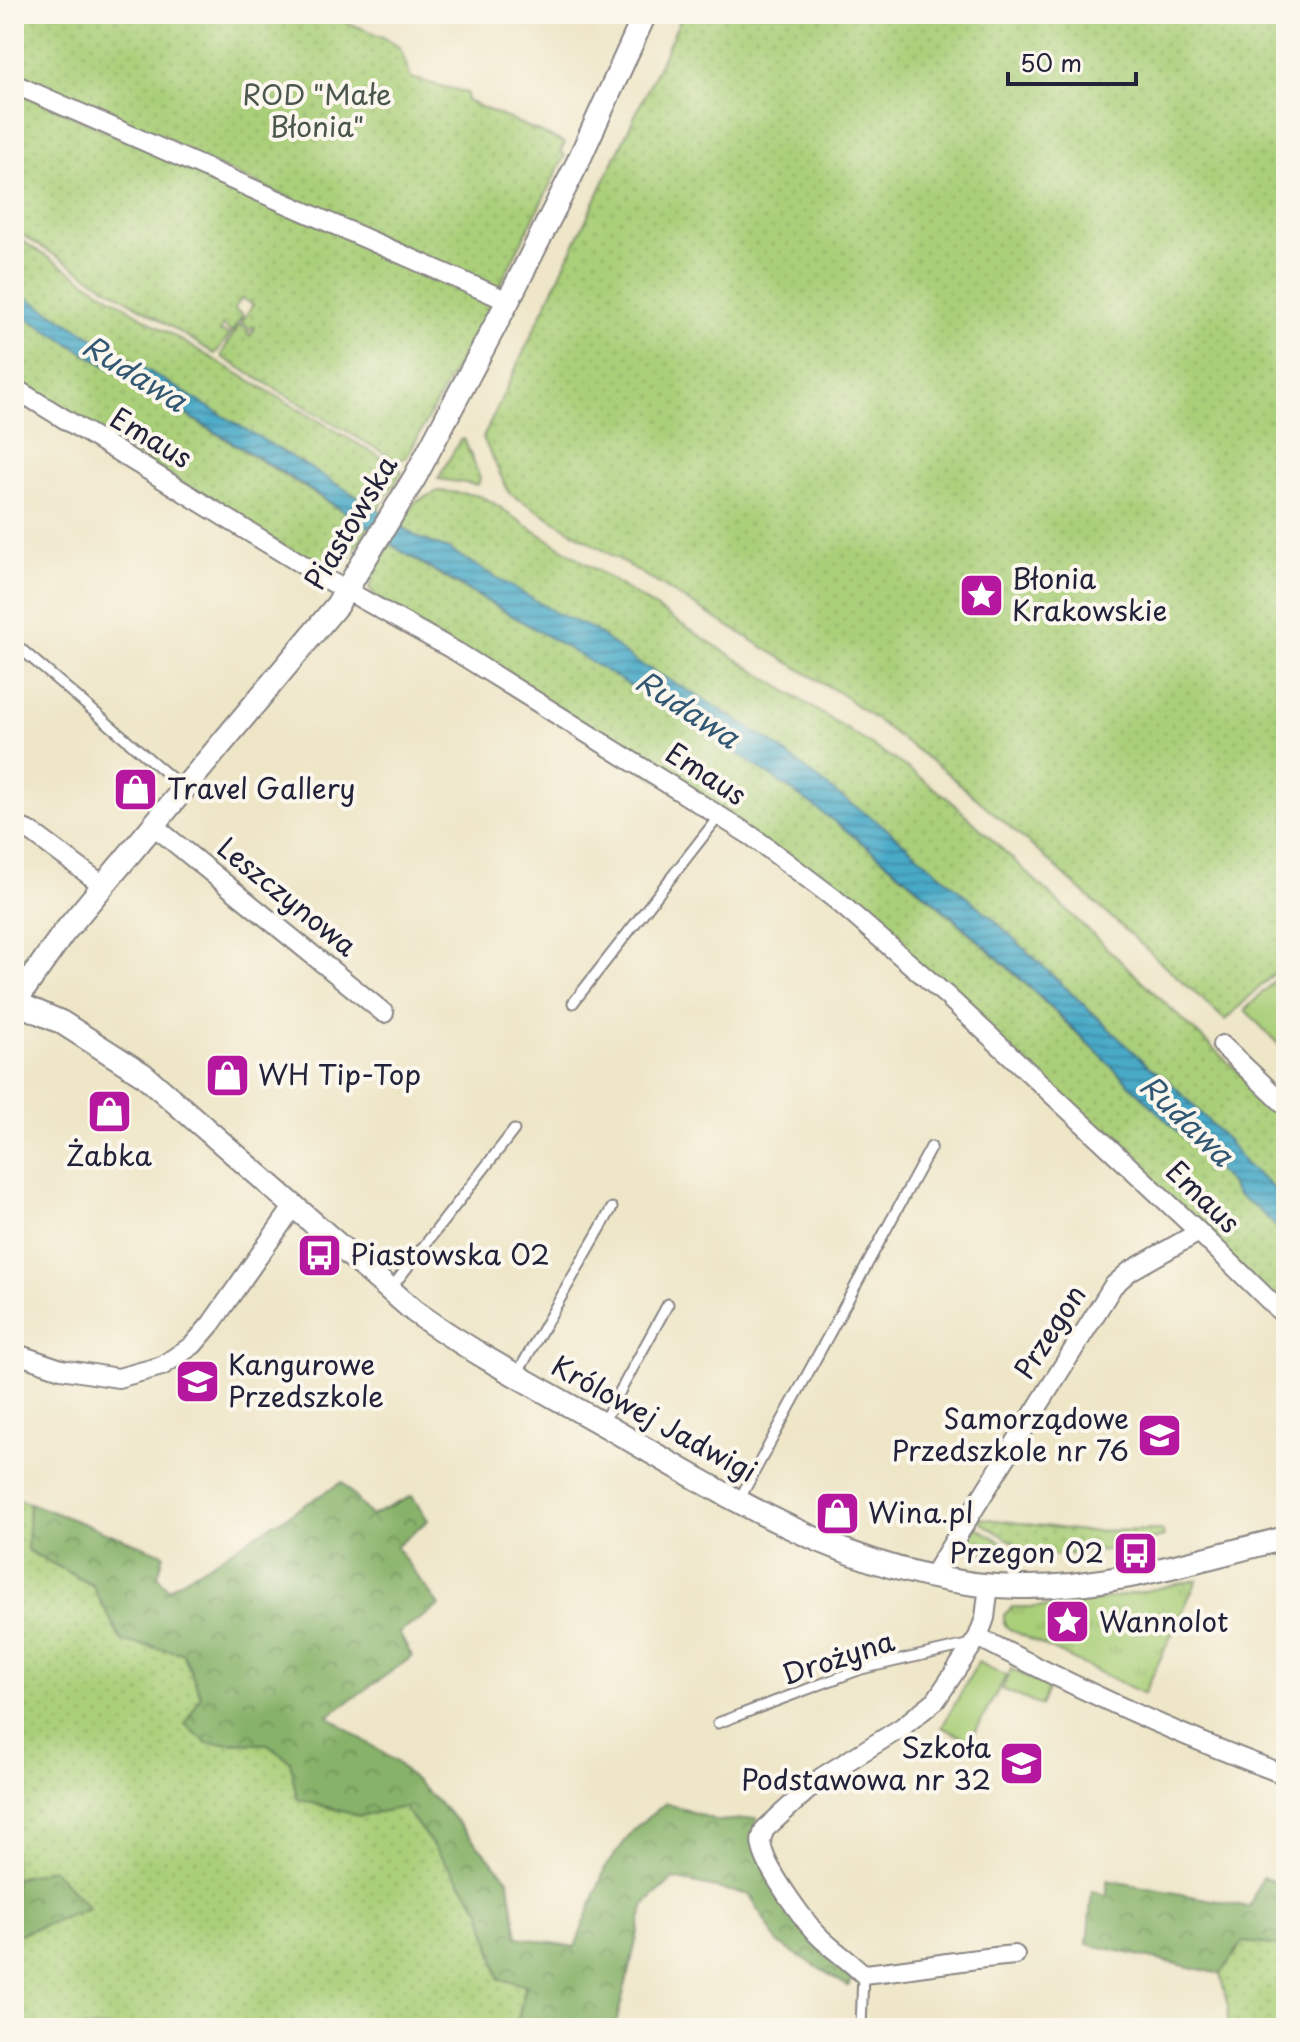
<svg xmlns="http://www.w3.org/2000/svg" width="1300" height="2042" font-family="'Playpen Sans',sans-serif">
<style>
.grass{fill:url(#grass-dots);stroke:#66785a;stroke-width:2}
.forest{fill:url(#forest-crowns);stroke:#546a52;stroke-width:2}
.park{fill:url(#park-tufts);stroke:#66785a;stroke-width:2}
.pitch{fill:#aacf79;stroke:#66785a;stroke-width:2}
.water{fill:url(#water-rules);stroke:#366682;stroke-width:2}
.lines{fill:none;stroke-linecap:round;stroke-linejoin:round}
.service-casing{stroke:#888482;stroke-width:13}
.minor-casing{stroke:#888482;stroke-width:22}
.tertiary-casing{stroke:#888482;stroke-width:26}
.service{stroke:#fff;stroke-width:9}
.minor{stroke:#fff;stroke-width:18}
.tertiary{stroke:#fff;stroke-width:22}
.labels{text-anchor:middle;stroke-width:8;stroke-linejoin:round;paint-order:stroke}
.park-label{font-size:28px;fill:#4b564e;stroke:#fbf7ec}
.street-label{font-size:28px;fill:#22223b;stroke:#fbf7ec}
.poi-label{font-size:28px;fill:#22223b;stroke:#fbf7ec;text-anchor:start}
.water-label{font-size:30px;font-style:italic;fill:#325873;stroke:#fbf7ec}
</style>
<defs>
<pattern id="grass-dots" width="8" height="8" patternUnits="userSpaceOnUse" patternTransform="scale(2)"><rect width="8" height="8" fill="#aacf79"/><path d="M2 2h.1M6 6h.1" fill="none" stroke="#92b16a" stroke-width="1.8" stroke-linecap="round"/></pattern>
<pattern id="forest-crowns" width="20" height="18" patternUnits="userSpaceOnUse" patternTransform="scale(2)"><rect width="20" height="18" fill="#87b269"/><path d="M2 6a3 3 0 1 1 6 0M12 15a3 3 0 1 1 6 0" fill="none" stroke="#6e9058"/></pattern>
<pattern id="park-tufts" width="24" height="20" patternUnits="userSpaceOnUse" patternTransform="scale(2)"><rect width="24" height="20" fill="#aacf79"/><path d="M3 7l-1-3M5 7V3M7 7l1-3M15 17l-1-3M17 17v-4M19 17l1-3" fill="none" stroke="#92b16a"/></pattern>
<pattern id="water-rules" width="6" height="5" patternUnits="userSpaceOnUse" patternTransform="scale(2)"><rect width="6" height="5" fill="#49aac8"/><path d="M0 2.5h6" fill="none" stroke="#3c8aa4"/></pattern>
</defs>
<rect width="100%" height="100%" fill="#fbf7ec"/>
<filter id="ink" filterUnits="userSpaceOnUse"><feTurbulence type="fractalNoise" baseFrequency=".0125" numOctaves="2"/><feDisplacementMap in="SourceGraphic" scale="16" xChannelSelector="R" yChannelSelector="G"/><feConvolveMatrix kernelMatrix="1 2 1 2 8 2 1 2 1" color-interpolation-filters="sRGB"/></filter>
<filter id="wash" filterUnits="userSpaceOnUse"><feTurbulence type="fractalNoise" baseFrequency=".006" numOctaves="4" result="noise"/><feDisplacementMap in="SourceGraphic" scale="32" xChannelSelector="R" yChannelSelector="G"/><feGaussianBlur stdDeviation="1.8" result="paint"/><feColorMatrix in="noise" values="0 0 0 0 0 0 0 0 0 0 0 0 0 0 0 0 0 1.4 0 .05"/><feComposite in="paint" operator="in"/></filter>
<g filter="url(#wash)">
<rect width="100%" height="100%" fill="#efe6c8"/>
<path class="grass" d="M 14,14 L 327,14 L 383,37 L 400,48 L 411,78 L 467,93 L 467,101 L 565,143 L 560,152 L 565,155 L 498,289 L 82,107 L 83,102 L 66,95 L 64,100 L 14,77 Z
M 683,14 L 1286,14 L 1286,962 L 1225,1020 L 1032,846 L 942,769 L 844,696 L 509,493 L 483,438 Z
M 14,90 L 492,301 L 407,457 L 397,461 L 222,357 L 222,353 L 239,325 L 249,331 L 247,334 L 250,336 L 255,328 L 253,326 L 251,329 L 241,323 L 253,305 L 242,298 L 234,309 L 243,315 L 231,333 L 223,325 L 220,331 L 230,335 L 215,354 L 14,230 Z
M 14,236 L 157,326 L 399,468 L 402,473 L 378,509 L 14,290 Z
M 14,310 L 369,527 L 349,558 L 323,570 L 14,380 Z
M 464,439 L 480,478 L 478,485 L 438,479 L 460,440 Z
M 438,491 C 473,494 482,492 510,515 L 906,767 L 950,800 L 1286,1117 L 1286,1199 L 1245,1164 L 1169,1081 L 1147,1065 L 990,916 L 881,824 L 841,797 L 770,741 L 700,697 L 636,662 L 593,629 L 558,614 L 448,549 L 418,538 L 401,525 L 415,502 Z
M 390,544 C 435,574 484,599 531,627 C 624,681 719,737 807,801 C 960,913 1093,1048 1228,1181 L 1237,1195 L 1256,1207 L 1286,1236 L 1286,1309 L 858,911 L 378,598 L 369,588 L 377,568 Z
M 14,1498 L 29,1503 L 27,1550 L 92,1585 L 122,1641 L 183,1653 L 201,1696 L 186,1724 L 207,1743 L 268,1744 L 360,1816 L 404,1807 L 481,1910 L 499,1979 L 526,1984 L 516,2028 L 14,2028 L 14,1936 L 89,1908 L 52,1869 L 14,1879 L 14,1782 L 18,1768 L 14,1752 Z
M 980,1518 L 1082,1531 L 1162,1530 L 1164,1537 L 1101,1551 L 1038,1557 L 980,1522 Z
M 975,1526 L 1021,1554 L 1022,1557 L 963,1551 Z
M 1243,1942 L 1286,1946 L 1286,2028 L 1228,2028 L 1228,2006 L 1220,1974 Z"/>
<path class="forest" d="M 342,1482 L 371,1516 L 412,1496 L 428,1520 L 396,1547 L 439,1606 L 399,1633 L 412,1657 L 328,1716 L 396,1762 L 450,1814 L 508,1879 L 518,1937 L 575,1947 L 606,1866 L 636,1827 L 666,1803 L 718,1821 L 757,1818 L 756,1839 L 814,1944 L 853,1977 L 848,1986 L 778,1943 L 750,1895 L 673,1879 L 645,1904 L 615,2028 L 516,2028 L 526,1985 L 499,1979 L 481,1910 L 404,1807 L 360,1816 L 297,1799 L 290,1761 L 268,1744 L 207,1743 L 185,1724 L 201,1696 L 183,1653 L 122,1641 L 92,1585 L 27,1550 L 29,1503 L 164,1554 L 158,1576 L 168,1589 Z
M 52,1869 L 89,1908 L 14,1936 L 14,1879 Z
M 1262,1877 L 1286,1886 L 1286,1946 L 1243,1942 L 1220,1974 L 1087,1944 L 1092,1891 L 1107,1895 L 1107,1880 L 1249,1907 Z"/>
<path class="park" d="M 1197,1580 L 1144,1694 L 1009,1629 L 1004,1624 L 1004,1615 L 1012,1607 L 1050,1607 L 1097,1601 Z"/>
<path class="pitch" d="M 1286,969 L 1286,1052 L 1245,1010 Z
M 978,1662 L 1006,1676 L 970,1741 L 942,1727 Z
M 1011,1669 L 1049,1687 L 1041,1706 L 1002,1689 Z"/>
<path class="water" d="M 14,290 L 378,509 L 418,538 L 448,549 L 558,614 L 593,629 L 636,662 L 700,697 L 770,741 L 841,797 L 881,824 L 990,916 L 1147,1065 L 1169,1081 L 1230,1143 L 1245,1164 L 1286,1199 L 1286,1236 L 1256,1207 L 1237,1195 L 1228,1181 C 1116,1071 1006,957 883,859 C 733,739 563,646 398,549 L 369,527 L 287,475 L 14,310 Z"/>
</g>
<g filter="url(#ink)">
<g class="lines">
<defs>
<path id="service" d="M 14,643 L 182,787
M 573,1003 L 720,815
M 389,1291 L 514,1130
M 517,1374 L 612,1208
M 602,1424 L 668,1304
M 739,1500 L 931,1147
M 718,1723 L 861,1669 L 971,1644
M 861,2028 L 863,1974"/>
<path id="minor" d="M 14,84 L 508,301
M 14,388 L 326,579 L 457,652 L 753,837 L 835,899 L 947,996 L 1199,1232 L 1286,1317
M 14,825 L 33,833 L 104,886
M 154,826 L 384,1013
M 1222,1045 L 1286,1106
M 14,1353 L 61,1369 L 118,1378 L 162,1366 L 193,1345 L 211,1324 L 294,1206
M 931,1578 L 1113,1286 L 1130,1271 L 1199,1232
M 989,1585 L 985,1618 L 978,1637 L 936,1700 L 901,1728 L 822,1777 L 765,1829 C 762,1836 760,1840 762,1847 C 766,1869 807,1926 824,1941 C 837,1953 851,1962 863,1974 C 914,1969 964,1959 1015,1955
M 978,1637 C 1078,1689 1180,1736 1286,1775"/>
<path id="tertiary" d="M 14,1002 L 61,1022 L 144,1075 L 414,1311 C 475,1355 541,1389 606,1426 C 735,1500 866,1585 1019,1587 C 1109,1589 1199,1559 1286,1538
M 15,1002 L 62,935 L 337,605 L 415,477 L 508,301 L 577,164 L 645,14"/>
</defs>
<use href="#service" class="service-casing"/>
<use href="#minor" class="minor-casing"/>
<use href="#tertiary" class="tertiary-casing"/>
<use href="#service" class="service"/>
<use href="#minor" class="minor"/>
<use href="#tertiary" class="tertiary"/>
</g>
</g>
<defs>
<symbol id="sight-square" viewBox="-11 -11 22 22"><rect x="-9" y="-9" width="18" height="18" rx="4" fill="#b5179e" stroke="#fbf7ec"/><path d="M0-6L1.8-2.2L6-1.7L2.9 1.2L3.7 5.4L0 3.3L-3.7 5.4L-2.9 1.2L-6-1.7L-1.8-2.2Z" fill="#fff"/></symbol>
<symbol id="shop-square" viewBox="-11 -11 22 22"><rect x="-9" y="-9" width="18" height="18" rx="4" fill="#b5179e" stroke="#fbf7ec"/><path d="M-5-2.5h2.3a2.7 3.5 0 0 1 5.4 0H5L5.5 6h-11ZM-1.5-2.5h3a1.5 2.3 0 0 0-3 0Z" fill="#fff"/></symbol>
<symbol id="bus-square" viewBox="-11 -11 22 22"><rect x="-9" y="-9" width="18" height="18" rx="4" fill="#b5179e" stroke="#fbf7ec"/><path d="M-5-6H5V4H4V6H2V4H-2V6H-4V4H-5ZM-3.5-4V0h7V-4ZM-3.5 1.2v1.5H-2V1.2ZM2 1.2v1.5H3.5V1.2Z" fill="#fff"/></symbol>
<symbol id="school-square" viewBox="-11 -11 22 22"><rect x="-9" y="-9" width="18" height="18" rx="4" fill="#b5179e" stroke="#fbf7ec"/><path d="M0-5L7-2L0 1L-7-2ZM-4 1L0 2.5L4 1V4Q0 6-4 4Z" fill="#fff"/></symbol>
</defs>
<g fill-rule="evenodd">
<use href="#sight-square" x="956" y="570" width="51" height="51"/>
<use href="#shop-square" x="110" y="764" width="51" height="51"/>
<use href="#shop-square" x="202" y="1050" width="51" height="51"/>
<use href="#shop-square" x="84" y="1086" width="51" height="51"/>
<use href="#bus-square" x="294" y="1230" width="51" height="51"/>
<use href="#school-square" x="172" y="1356" width="51" height="51"/>
<use href="#school-square" x="1134" y="1410" width="51" height="51"/>
<use href="#shop-square" x="812" y="1488" width="51" height="51"/>
<use href="#bus-square" x="1110" y="1528" width="51" height="51"/>
<use href="#sight-square" x="1042" y="1596" width="51" height="51"/>
<use href="#school-square" x="996" y="1738" width="51" height="51"/>
</g>
<g class="labels">
<g class="park-label">
<text x="317" y="105">ROD "Małe<tspan x="317" dy="32">Błonia"</tspan></text>
</g>
<g class="street-label">
<text transform="translate(151 438) rotate(31)" y="10">Emaus</text>
<text transform="translate(351 523) rotate(-59)" y="10">Piastowska</text>
<text transform="translate(706 774) rotate(33)" y="10">Emaus</text>
<text transform="translate(287 897) rotate(39)" y="10">Leszczynowa</text>
<text transform="translate(1203 1197) rotate(44)" y="10">Emaus</text>
<text transform="translate(1050 1332) rotate(-57)" y="10">Przegon</text>
<text transform="translate(654 1419) rotate(29)" y="10">Królowej Jadwigi</text>
<text transform="translate(838 1658) rotate(-18)" y="10">Drożyna</text>
</g>
<g class="poi-label">
<text x="1012" y="589">Błonia<tspan x="1012" dy="32">Krakowskie</tspan></text>
<text x="167" y="799">Travel Gallery</text>
<text x="258" y="1085">WH Tip-Top</text>
<text x="109" y="1166" text-anchor="middle">Żabka</text>
<text x="350" y="1265">Piastowska 02</text>
<text x="228" y="1375">Kangurowe<tspan x="228" dy="32">Przedszkole</tspan></text>
<text x="1129" y="1429" text-anchor="end">Samorządowe<tspan x="1129" dy="32">Przedszkole nr 76</tspan></text>
<text x="868" y="1523">Wina.pl</text>
<text x="1104" y="1563" text-anchor="end">Przegon 02</text>
<text x="1099" y="1632">Wannolot</text>
<text x="991" y="1758" text-anchor="end">Szkoła<tspan x="991" dy="32">Podstawowa nr 32</tspan></text>
</g>
<g class="water-label">
<text transform="translate(134 374) rotate(32)" y="10">Rudawa</text>
<text transform="translate(687 710) rotate(33)" y="10">Rudawa</text>
<text transform="translate(1186 1121) rotate(44)" y="10">Rudawa</text>
</g>
</g>
<rect width="1300" height="2042" fill="none" stroke="#fbf7ec" stroke-width="48"/>
<path d="M1008 72v12h128v-12" fill="none" stroke="#22223b" stroke-width="4"/>
<text x="1020" y="72" font-size="24" fill="#22223b" stroke="#fbf7ec" stroke-width="6" paint-order="stroke">50 m</text>
</svg>
